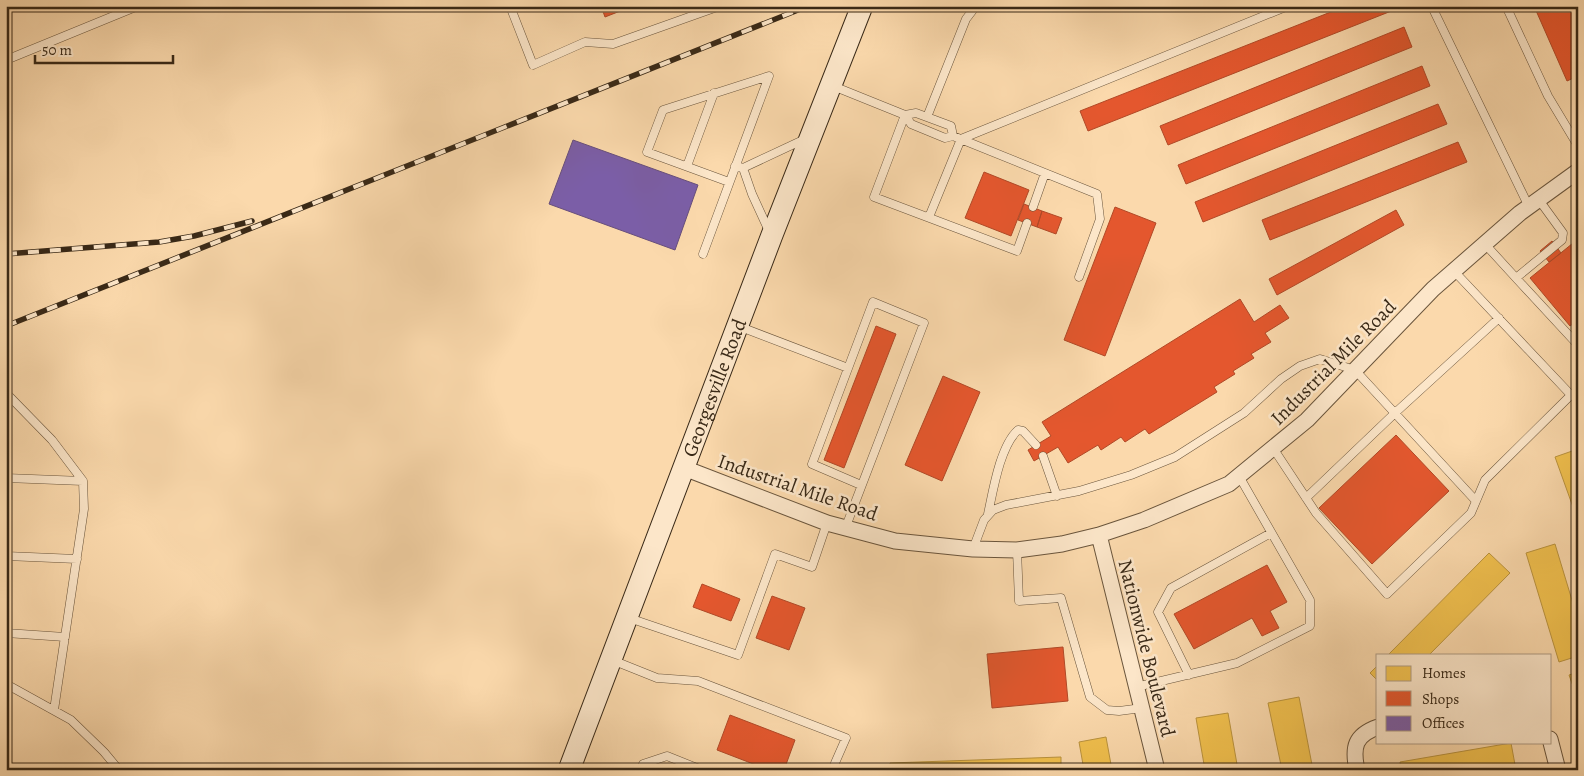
<svg xmlns="http://www.w3.org/2000/svg" width="1584" height="776" font-family="Alegreya,serif">
<style>
.homes{fill:#f2c14e;stroke:#ba933e}
.shops{fill:#e4572e;stroke:#b14927}
.offices{fill:#7b5ea7;stroke:#674e7c}
.lines{fill:none;stroke-linecap:round;stroke-linejoin:round}
.service-casing{stroke:#6a553c;stroke-width:9}
.minor-casing{stroke:#6a553c;stroke-width:17}
.secondary-casing{stroke:#392917;stroke-width:23}
.service{stroke:#fce6c9;stroke-width:8}
.minor{stroke:#fce6c9;stroke-width:15}
.secondary{stroke:#fce6c9;stroke-width:21}
.rail-casing{stroke:#392917;stroke-width:5.5}
.rail{stroke:#fce6c9;stroke-width:4;stroke-dasharray:11;stroke-linecap:butt}
.labels{text-anchor:middle;stroke-width:5;stroke-linejoin:round;paint-order:stroke}
.street-label{font-size:20px;fill:#392917;stroke:#fce6c9}
</style>
<rect width="100%" height="100%" fill="#fbd9ac"/>
<filter id="stains"><feTurbulence type="fractalNoise" baseFrequency=".004" numOctaves="4"/><feColorMatrix values="0 0 0 0 .2 0 0 0 0 .09 0 0 0 0 .02 0 0 0 .5 -.17"/></filter>
<radialGradient id="worn" r=".72"><stop offset=".6" stop-color="#630" stop-opacity="0"/><stop offset="1" stop-color="#630" stop-opacity=".3"/></radialGradient>
<path class="homes" d="M 1578,449 L 1578,521 L 1555,457 Z
M 1555,544 L 1578,620 L 1578,656 L 1559,662 L 1526,553 Z
M 1489,553 L 1510,573 L 1429,655 L 1388,655 Z
M 1378,665 L 1378,681 L 1370,673 Z
M 1578,672 L 1578,700 L 1569,675 Z
M 1299,697 L 1313,770 L 1282,770 L 1268,703 Z
M 1228,713 L 1238,770 L 1205,770 L 1196,718 Z
M 1106,737 L 1112,770 L 1084,770 L 1079,742 Z
M 1511,743 L 1516,770 L 1401,770 L 1400,762 Z
M 1061,757 L 1061,770 L 891,770 L 890,763 Z"/>
<path class="shops" d="M 601,6 L 633,6 L 605,17 Z
M 1346,6 L 1404,6 L 1088,131 L 1080,111 Z
M 1534,6 L 1578,6 L 1578,76 L 1567,81 Z
M 1404,27 L 1412,47 L 1168,145 L 1160,126 Z
M 1422,66 L 1430,86 L 1186,184 L 1178,165 Z
M 1438,104 L 1447,124 L 1203,222 L 1195,202 Z
M 1458,142 L 1467,162 L 1270,240 L 1262,220 Z
M 984,172 L 1029,190 L 1011,236 L 965,218 Z
M 1024,204 L 1042,211 L 1037,227 L 1018,220 Z
M 1115,207 L 1156,223 L 1105,356 L 1064,340 Z
M 1396,210 L 1404,225 L 1277,295 L 1269,279 Z
M 1042,211 L 1062,218 L 1056,234 L 1037,227 Z
M 1578,239 L 1578,320 L 1570,326 L 1530,278 Z
M 1552,241 L 1561,253 L 1549,262 L 1540,251 Z
M 1240,299 L 1254,322 L 1280,305 L 1289,318 L 1265,333 L 1271,342 L 1251,354 L 1254,358 L 1233,371 L 1235,374 L 1214,387 L 1217,392 L 1149,434 L 1145,429 L 1125,442 L 1121,437 L 1101,450 L 1098,445 L 1068,463 L 1058,447 L 1034,461 L 1028,450 L 1051,436 L 1042,422 Z
M 876,326 L 896,334 L 844,468 L 824,460 Z
M 943,376 L 980,392 L 942,481 L 905,465 Z
M 1396,435 L 1449,491 L 1372,564 L 1319,508 Z
M 1267,565 L 1287,602 L 1270,611 L 1279,628 L 1262,636 L 1252,618 L 1194,649 L 1174,614 Z
M 702,584 L 740,599 L 731,621 L 693,607 Z
M 772,596 L 805,608 L 789,650 L 756,638 Z
M 1063,647 L 1068,701 L 992,708 L 987,654 Z
M 730,715 L 795,740 L 784,770 L 769,770 L 717,750 Z"/>
<path class="offices" d="M 573,140 L 698,185 L 675,250 L 549,204 Z"/>
<g class="lines">
<defs>
<path id="service" d="M 510,6 L 533,65 L 585,42 L 613,44 L 720,6
M 1506,6 L 1548,96 L 1578,146
M 1434,11 L 1529,207
M 6,60 L 138,6
M 833,86 L 905,115 L 874,197 L 1017,251 L 1027,223
M 927,117 L 966,19 L 976,6
M 953,136 L 951,126 L 916,113 L 905,115 L 911,124 L 945,138 L 953,136 L 1097,194 L 1100,219 L 1079,277
M 687,166 L 714,93
M 735,166 L 743,168 L 805,139
M 743,168 L 752,194 L 769,231
M 1033,207 L 1045,173
M 929,217 L 961,139 L 1288,6
M 1484,243 L 1516,278 L 1562,240 L 1563,233 L 1539,200
M 703,254 L 769,76 L 663,110 L 647,152 L 729,182
M 1516,278 L 1578,345
M 738,326 L 848,368
M 6,396 L 9,396 L 52,440 L 83,481 L 84,509 L 54,710
M 1273,448 L 1316,513 L 1387,594 L 1471,513 L 1485,480 L 1571,395 L 1453,270
M 1043,456 L 1057,496
M 6,478 L 83,481
M 1306,498 L 1395,413 L 1499,318
M 988,514 C 993,491 1000,446 1018,430 L 1023,431 L 1036,445
M 845,529 L 924,323 L 873,302 L 812,464 L 861,485
M 973,549 L 984,520 L 993,510 L 1006,505 L 1079,491 L 1131,475 L 1175,457 L 1244,413 L 1281,379 L 1300,366 L 1320,359 L 1355,370 L 1476,501
M 1017,550 L 1019,601 L 1061,598 L 1090,697 L 1107,710 L 1119,711 L 1142,708
M 6,556 L 77,559
M 629,618 L 738,655 L 775,554 L 812,567 L 827,523
M 6,633 L 65,637
M 612,660 L 657,678 L 698,681 L 846,738 L 835,763
M 1189,675 L 1158,612 L 1171,588 L 1271,533
M 6,684 L 71,720 L 104,752 L 119,770
M 1136,687 L 1237,663 L 1310,626 L 1310,600 L 1239,476
M 641,770 L 643,764 L 667,756 L 702,770"/>
<path id="minor" d="M 684,468 L 827,523 L 895,541 L 973,549 L 1017,550 L 1062,544 L 1099,535 L 1144,520 L 1229,484 L 1307,420 L 1433,289 L 1520,213 L 1578,171
M 1099,535 L 1157,770
M 1550,739 L 1558,770
M 1357,770 C 1352,747 1355,735 1378,727"/>
<g id="secondary">
<path id="s1" d="M 569,770 L 772,235 L 862,6"/>
</g>
</defs>
<use href="#service" class="service-casing"/>
<use href="#minor" class="minor-casing"/>
<use href="#secondary" class="secondary-casing"/>
<use href="#service" class="service"/>
<use href="#minor" class="minor"/>
<use href="#secondary" class="secondary"/>
<defs>
<path id="rail" d="M 6,254 L 159,242 L 194,236 L 252,221
M 6,326 L 808,6"/>
</defs>
<use href="#rail" class="rail-casing"/>
<use href="#rail" class="rail"/>
</g>
<g class="labels">
<g class="street-label">
<text transform="translate(1333 362) rotate(-45)" y="7">Industrial Mile Road</text>
<text dy="7" stroke="none"><textPath href="#s1" startOffset="409">Georgesville Road</textPath></text>
<text transform="translate(798 487) rotate(19)" y="7">Industrial Mile Road</text>
<text transform="translate(1147 648) rotate(76)" y="7">Nationwide Boulevard</text>
</g>
</g>
<rect width="1584" height="776" fill="none" stroke="#fbd9ac" stroke-width="25"/>
<rect x="8" y="8" width="1569" height="761" fill="none" stroke="#392917" stroke-width="2.5"/>
<rect x="12" y="12" width="1559" height="751" fill="none" stroke="#392917"/>
<rect x="1376" y="654" width="175" height="90" fill="#fce6c9" stroke="#ae9a82"/>
<rect x="1386" y="666" width="25" height="15" fill="#f2c14e" stroke="#ae9a82"/>
<text x="1422" y="678" font-size="15" fill="#392917">Homes</text>
<rect x="1386" y="691" width="25" height="15" fill="#e4572e" stroke="#ae9a82"/>
<text x="1422" y="704" font-size="15" fill="#392917">Shops</text>
<rect x="1386" y="716" width="25" height="15" fill="#7b5ea7" stroke="#ae9a82"/>
<text x="1422" y="728" font-size="15" fill="#392917">Offices</text>
<path d="M35 55v8h138v-8" fill="none" stroke="#392917" stroke-width="2.5"/>
<text x="42" y="55" font-size="15" fill="#392917" stroke="#fce6c9" stroke-width="4" paint-order="stroke">50 m</text>
<rect width="100%" height="100%" filter="url(#stains)"/>
<rect width="100%" height="100%" fill="url(#worn)"/>
</svg>
